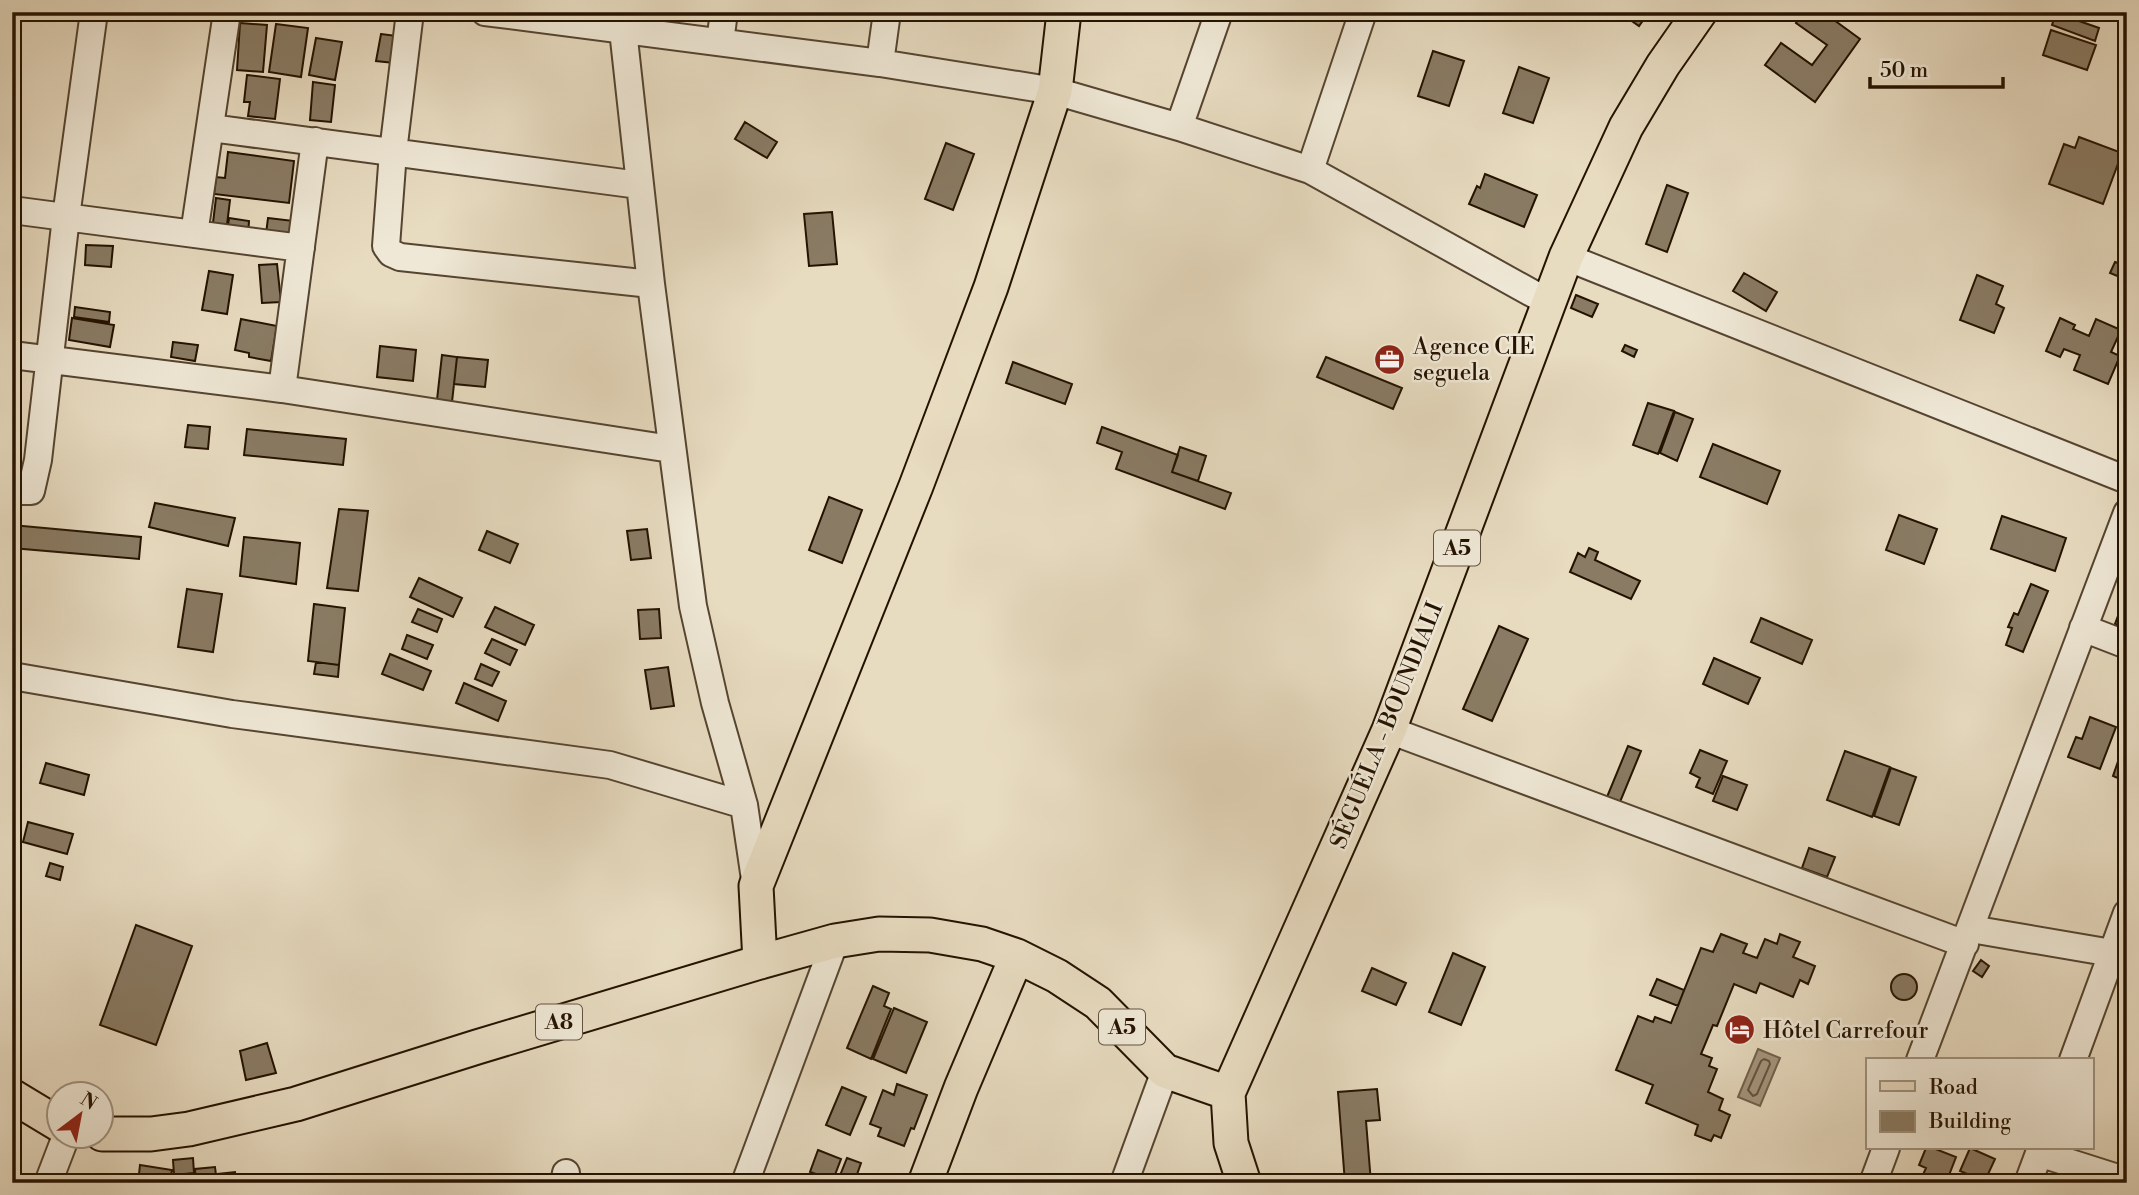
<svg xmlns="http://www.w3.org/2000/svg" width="2139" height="1195" font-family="'Libre Bodoni',serif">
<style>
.water{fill:#a5977f;stroke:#71624c;stroke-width:2}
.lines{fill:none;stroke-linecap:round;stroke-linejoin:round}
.shore{stroke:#645440;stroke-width:2}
.building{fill:#897b64;stroke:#241200;stroke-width:2}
.minor-casing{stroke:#554430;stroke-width:30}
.major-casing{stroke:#241200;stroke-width:37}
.minor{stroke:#efe8d6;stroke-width:26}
.major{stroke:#e7dbc0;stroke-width:33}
.labels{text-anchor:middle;stroke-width:5;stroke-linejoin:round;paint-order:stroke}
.shield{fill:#efe8d6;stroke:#615240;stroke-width:2}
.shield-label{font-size:21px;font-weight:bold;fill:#241200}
.poi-label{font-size:23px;fill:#241200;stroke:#efe8d6;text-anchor:start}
.street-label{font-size:23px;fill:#241200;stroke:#efe8d6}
</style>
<rect width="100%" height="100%" fill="#e7dbc0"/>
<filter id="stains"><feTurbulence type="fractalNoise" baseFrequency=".00286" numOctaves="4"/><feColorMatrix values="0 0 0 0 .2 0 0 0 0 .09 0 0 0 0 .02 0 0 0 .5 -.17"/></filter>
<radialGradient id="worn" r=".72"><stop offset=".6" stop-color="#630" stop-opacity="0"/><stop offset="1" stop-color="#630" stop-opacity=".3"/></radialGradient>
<path class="water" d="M 1758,1049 L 1780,1058 L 1760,1106 L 1738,1097 Z"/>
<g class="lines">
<path class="shore" d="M 1764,1059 L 1769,1061 L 1770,1064 L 1757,1094 L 1753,1096 L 1748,1090 L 1761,1061 Z"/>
</g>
<path class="building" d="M 1619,12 L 1649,12 L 1639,26 Z
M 1804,12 L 1823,12 L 1860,39 L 1815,102 L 1765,65 L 1781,43 L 1812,65 L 1827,45 L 1796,23 Z
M 2056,13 L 2099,28 L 2095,41 L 2052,25 Z
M 240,23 L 267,25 L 263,72 L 237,70 Z
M 276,24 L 308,28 L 301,77 L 269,72 Z
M 2051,30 L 2096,45 L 2087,70 L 2043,55 Z
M 381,34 L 397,36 L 394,63 L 376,61 Z
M 316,38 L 342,42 L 335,80 L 309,75 Z
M 1433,51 L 1464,61 L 1449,106 L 1418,96 Z
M 1519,67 L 1549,78 L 1533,123 L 1503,113 Z
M 247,75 L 280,79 L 275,119 L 248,116 L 250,102 L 244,102 Z
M 313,82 L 335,85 L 331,122 L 310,120 Z
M 745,122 L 777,142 L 767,158 L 735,139 Z
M 2079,137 L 2122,153 L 2103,204 L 2049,184 L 2064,144 L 2075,148 Z
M 946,143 L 974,154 L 953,210 L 925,199 Z
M 228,152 L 294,161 L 289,203 L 214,194 L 216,177 L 225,178 Z
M 1485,174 L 1537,195 L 1524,227 L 1469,204 L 1477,186 L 1480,188 Z
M 1667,185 L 1688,193 L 1667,252 L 1646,244 Z
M 216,198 L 230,200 L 226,233 L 212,231 Z
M 832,212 L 837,264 L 809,266 L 804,214 Z
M 229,218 L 249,221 L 248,235 L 227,232 Z
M 268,218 L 294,221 L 291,238 L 266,234 Z
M 86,245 L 113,246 L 111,267 L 85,265 Z
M 2115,262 L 2127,266 L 2127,280 L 2110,273 Z
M 277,264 L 281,302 L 262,303 L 259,265 Z
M 209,271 L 233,275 L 227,314 L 202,310 Z
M 1744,273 L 1777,292 L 1766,311 L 1733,291 Z
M 1977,275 L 2003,286 L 1996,304 L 2004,308 L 1994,333 L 1960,320 Z
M 1576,295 L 1598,304 L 1592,317 L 1571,308 Z
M 75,307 L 110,312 L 109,322 L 74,317 Z
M 72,318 L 114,325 L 110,347 L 69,340 Z
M 2060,318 L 2075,325 L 2073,329 L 2089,336 L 2096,319 L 2121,330 L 2111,352 L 2120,356 L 2108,384 L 2074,370 L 2080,355 L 2064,349 L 2060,357 L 2046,351 Z
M 241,319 L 277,326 L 271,361 L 249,357 L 249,353 L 235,350 Z
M 173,342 L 198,345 L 195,361 L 171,357 Z
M 1625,345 L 1637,350 L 1634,357 L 1622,351 Z
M 380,346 L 416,350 L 413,381 L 377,377 Z
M 442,355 L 457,357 L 452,402 L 437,400 Z
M 457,357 L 488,360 L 485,387 L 454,384 Z
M 1326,357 L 1402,388 L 1393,409 L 1317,377 Z
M 1013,362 L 1072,384 L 1065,404 L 1006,383 Z
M 1648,403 L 1674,411 L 1658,454 L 1633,445 Z
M 1675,412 L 1693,419 L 1677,461 L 1660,453 Z
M 188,425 L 210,427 L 208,449 L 185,447 Z
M 1102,427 L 1178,455 L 1172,472 L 1231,493 L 1225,509 L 1116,469 L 1122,452 L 1097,443 Z
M 247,429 L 346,439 L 343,465 L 244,455 Z
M 1713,444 L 1780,471 L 1767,504 L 1700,477 Z
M 1180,447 L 1206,456 L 1198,481 L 1172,472 Z
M 829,497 L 862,510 L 842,563 L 809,550 Z
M 155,503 L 235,518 L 228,546 L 149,527 Z
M 339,509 L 368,511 L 358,591 L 327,588 Z
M 1899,515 L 1937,529 L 1924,564 L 1886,550 Z
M 2002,516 L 2066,538 L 2055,571 L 1991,549 Z
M 12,525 L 141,537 L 139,559 L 12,548 Z
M 647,529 L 651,558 L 631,560 L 627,531 Z
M 487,531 L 518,544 L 510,563 L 479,550 Z
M 244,537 L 300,543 L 296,584 L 240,576 Z
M 1589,548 L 1598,552 L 1595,560 L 1640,581 L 1631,599 L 1570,572 L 1578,553 L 1585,557 Z
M 419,578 L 462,598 L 453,617 L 410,597 Z
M 2031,584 L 2048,591 L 2023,652 L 2006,645 L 2012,628 L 2008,627 L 2014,613 L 2018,615 Z
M 187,589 L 222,594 L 213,652 L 178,647 Z
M 2127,592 L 2127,629 L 2115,624 Z
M 314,604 L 345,608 L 339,665 L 308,661 Z
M 495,607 L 534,625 L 525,645 L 485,627 Z
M 418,609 L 442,619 L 437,632 L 412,622 Z
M 659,609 L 661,638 L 640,639 L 638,610 Z
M 1761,618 L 1812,640 L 1802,664 L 1751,642 Z
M 1499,626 L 1528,639 L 1492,721 L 1463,709 Z
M 407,635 L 433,645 L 427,659 L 402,649 Z
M 492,639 L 517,650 L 510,665 L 485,653 Z
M 390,654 L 431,671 L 423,690 L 382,674 Z
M 1714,658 L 1760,678 L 1748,704 L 1703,684 Z
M 316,662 L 339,665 L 338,677 L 314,674 Z
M 481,664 L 499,672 L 492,686 L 475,679 Z
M 668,667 L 674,706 L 651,709 L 645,670 Z
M 464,683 L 506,701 L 498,721 L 456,703 Z
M 2090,717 L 2116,727 L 2100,769 L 2068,757 L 2076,737 L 2082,739 Z
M 1628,746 L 1641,751 L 1620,802 L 1607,797 Z
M 2123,747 L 2127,749 L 2127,782 L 2113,776 Z
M 1700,750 L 1727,761 L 1713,794 L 1696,787 L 1700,778 L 1690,773 Z
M 1845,751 L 1890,767 L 1872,817 L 1827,800 Z
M 46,763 L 89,775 L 84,795 L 40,783 Z
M 1891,768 L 1916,777 L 1899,825 L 1874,816 Z
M 1723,776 L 1747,785 L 1737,810 L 1713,801 Z
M 28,822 L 73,834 L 67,854 L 23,842 Z
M 1809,848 L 1835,857 L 1827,877 L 1802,868 Z
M 50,863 L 63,867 L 60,880 L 46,876 Z
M 136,925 L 192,946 L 156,1045 L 100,1025 Z
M 1721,934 L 1747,944 L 1743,953 L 1757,958 L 1765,939 L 1777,944 L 1780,934 L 1800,942 L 1793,957 L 1815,966 L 1808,984 L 1800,980 L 1793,997 L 1760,983 L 1756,993 L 1734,984 L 1717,1026 L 1713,1025 L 1701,1054 L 1712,1058 L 1709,1066 L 1717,1069 L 1708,1092 L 1723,1099 L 1719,1110 L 1730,1115 L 1721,1138 L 1714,1135 L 1711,1141 L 1695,1135 L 1698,1125 L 1646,1103 L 1653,1085 L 1616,1070 L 1638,1016 L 1653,1022 L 1655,1017 L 1671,1023 L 1701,948 L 1713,952 Z
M 1453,953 L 1485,967 L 1461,1025 L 1429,1012 Z
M 1981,960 L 1989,966 L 1982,977 L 1973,971 Z
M 1372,968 L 1406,983 L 1396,1005 L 1362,991 Z
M1891 987a13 13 0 1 1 26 0a13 13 0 1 1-26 0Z
M 1657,979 L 1684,990 L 1678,1006 L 1650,995 Z
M 873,986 L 889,993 L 884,1006 L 891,1009 L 871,1059 L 847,1048 Z
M 894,1008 L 927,1022 L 906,1073 L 873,1059 Z
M 267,1043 L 276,1073 L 246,1080 L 240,1051 Z
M 897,1084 L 927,1095 L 914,1129 L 911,1128 L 904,1146 L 878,1136 L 881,1128 L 870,1124 L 883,1090 L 894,1095 Z
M 842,1087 L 866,1097 L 850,1135 L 826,1125 Z
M 1377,1089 L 1380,1120 L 1366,1121 L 1371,1183 L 1345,1183 L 1338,1092 Z
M 1926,1148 L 1933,1148 L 1956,1157 L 1946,1183 L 1936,1183 L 1922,1177 L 1926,1168 L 1919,1165 Z
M 1970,1148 L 1995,1159 L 1984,1183 L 1975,1183 L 1977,1178 L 1960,1171 Z
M 818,1150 L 841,1159 L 833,1180 L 810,1172 Z
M 193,1158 L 194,1173 L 174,1175 L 173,1160 Z
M 847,1158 L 861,1163 L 854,1183 L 837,1183 Z
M 140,1165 L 172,1170 L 169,1183 L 138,1183 Z
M 215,1167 L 217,1183 L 196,1183 L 195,1169 Z
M 235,1172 L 236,1183 L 218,1183 L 218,1174 Z
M 2055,1174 L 2075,1183 L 2051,1183 Z"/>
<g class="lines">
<defs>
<path id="minor" d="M 410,12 L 393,152 L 386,246 L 391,253 L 400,257 L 651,284
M 485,12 L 880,63 L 1055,91 L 1179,127 L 1310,170 L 1548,302
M 623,30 L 651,284 L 693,606 L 715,703 L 744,805 L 756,886
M 720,42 L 724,12
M 880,63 L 887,12
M 1179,127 L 1219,12
M 211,128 L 639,185
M 1310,170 L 1363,12
M 12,210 L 301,248
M 194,234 L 227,12
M 1566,257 L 2127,480
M 12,355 L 282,389 L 671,449
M 282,389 L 315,141
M 12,491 L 31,491 L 38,460 L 66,217 L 94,12
M 2083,628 L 2127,645
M 12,676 L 232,714 L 610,765 L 744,805
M 1389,730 L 1965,944
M 1971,929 L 2112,953
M 1920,1060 L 2127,513
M 2073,1060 L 2127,913
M 2039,1153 L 2127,1181
M 48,1183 L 66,1136
M 564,1183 L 566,1173
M 745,1183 L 835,941
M 1124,1183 L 1165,1071
M 1873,1183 L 1886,1148
M 2028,1183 L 2041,1148"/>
<path id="major" d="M 760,962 L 756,886 L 916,486 L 991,287 L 1055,91 L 1064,12
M 12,1096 L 60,1125
M 102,1134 L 151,1134 L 189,1129 L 296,1104 L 477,1047 L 760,962 L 835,941 L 879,934 L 930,935 L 982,944 L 1017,956 L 1057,976 L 1098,1003 L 1165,1071 L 1228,1093
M 925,1183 L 961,1088 L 1017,956
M 1244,1183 L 1231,1143 L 1228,1093 L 1389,730 L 1566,257 L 1626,127 L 1663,65 L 1700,12"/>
</defs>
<use href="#minor" class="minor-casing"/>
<use href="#major" class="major-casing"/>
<use href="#minor" class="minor"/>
<use href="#major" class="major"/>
</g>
<defs>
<symbol id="office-disc" viewBox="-11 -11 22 22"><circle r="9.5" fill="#8f2418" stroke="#efe8d6"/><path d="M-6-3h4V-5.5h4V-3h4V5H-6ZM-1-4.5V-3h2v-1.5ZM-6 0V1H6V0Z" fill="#fff"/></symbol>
<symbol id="hotel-disc" viewBox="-11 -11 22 22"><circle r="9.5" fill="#8f2418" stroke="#efe8d6"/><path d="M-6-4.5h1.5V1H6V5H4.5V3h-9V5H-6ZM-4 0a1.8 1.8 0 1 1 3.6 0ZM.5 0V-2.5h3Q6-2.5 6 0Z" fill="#fff"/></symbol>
</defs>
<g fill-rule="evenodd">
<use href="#office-disc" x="1372" y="342" width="35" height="35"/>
<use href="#hotel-disc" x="1722" y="1012" width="35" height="35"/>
</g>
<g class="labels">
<g class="shield">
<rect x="1434" y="530.5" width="46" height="35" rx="5"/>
<rect x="536" y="1004.5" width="46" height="35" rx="5"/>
<rect x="1099" y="1009.5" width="46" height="35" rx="5"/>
</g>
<g class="shield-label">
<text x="1457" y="555">A5</text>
<text x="559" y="1029">A8</text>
<text x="1122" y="1034">A5</text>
</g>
<g class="poi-label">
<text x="1413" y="354">Agence CIE<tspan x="1413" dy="26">seguela</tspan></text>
<text x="1763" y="1038">Hôtel Carrefour</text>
</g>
<g class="street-label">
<text transform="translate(1386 725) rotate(-68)" y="8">SÉGUÉLA - BOUNDIALI</text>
</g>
</g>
<rect width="2139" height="1195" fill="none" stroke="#e7dbc0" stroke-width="42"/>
<rect x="14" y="14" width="2111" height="1167" fill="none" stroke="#241200" stroke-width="3.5"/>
<rect x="21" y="21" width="2097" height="1153" fill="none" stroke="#241200" stroke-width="2"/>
<rect x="1866" y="1058" width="228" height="91" fill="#efe8d6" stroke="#9e9280" stroke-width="2"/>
<rect x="1880" y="1081" width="35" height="10" fill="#e7dbc0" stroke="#9e9280" stroke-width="2"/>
<text x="1929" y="1094" font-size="21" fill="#241200">Road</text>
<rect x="1880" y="1111" width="35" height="21" fill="#897b64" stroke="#9e9280" stroke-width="2"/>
<text x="1929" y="1128" font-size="21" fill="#241200">Building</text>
<g transform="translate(80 1115) rotate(32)"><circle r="33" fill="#efe8d6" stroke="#9e9280" stroke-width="2"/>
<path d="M0-5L12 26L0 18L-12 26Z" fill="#8f2418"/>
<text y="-10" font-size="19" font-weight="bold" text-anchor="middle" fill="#241200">N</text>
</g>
<path d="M1870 77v10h133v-10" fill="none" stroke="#241200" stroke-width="3.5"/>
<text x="1880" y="77" font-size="21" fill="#241200" stroke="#efe8d6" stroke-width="5" paint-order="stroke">50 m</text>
<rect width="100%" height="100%" filter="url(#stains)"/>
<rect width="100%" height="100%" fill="url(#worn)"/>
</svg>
